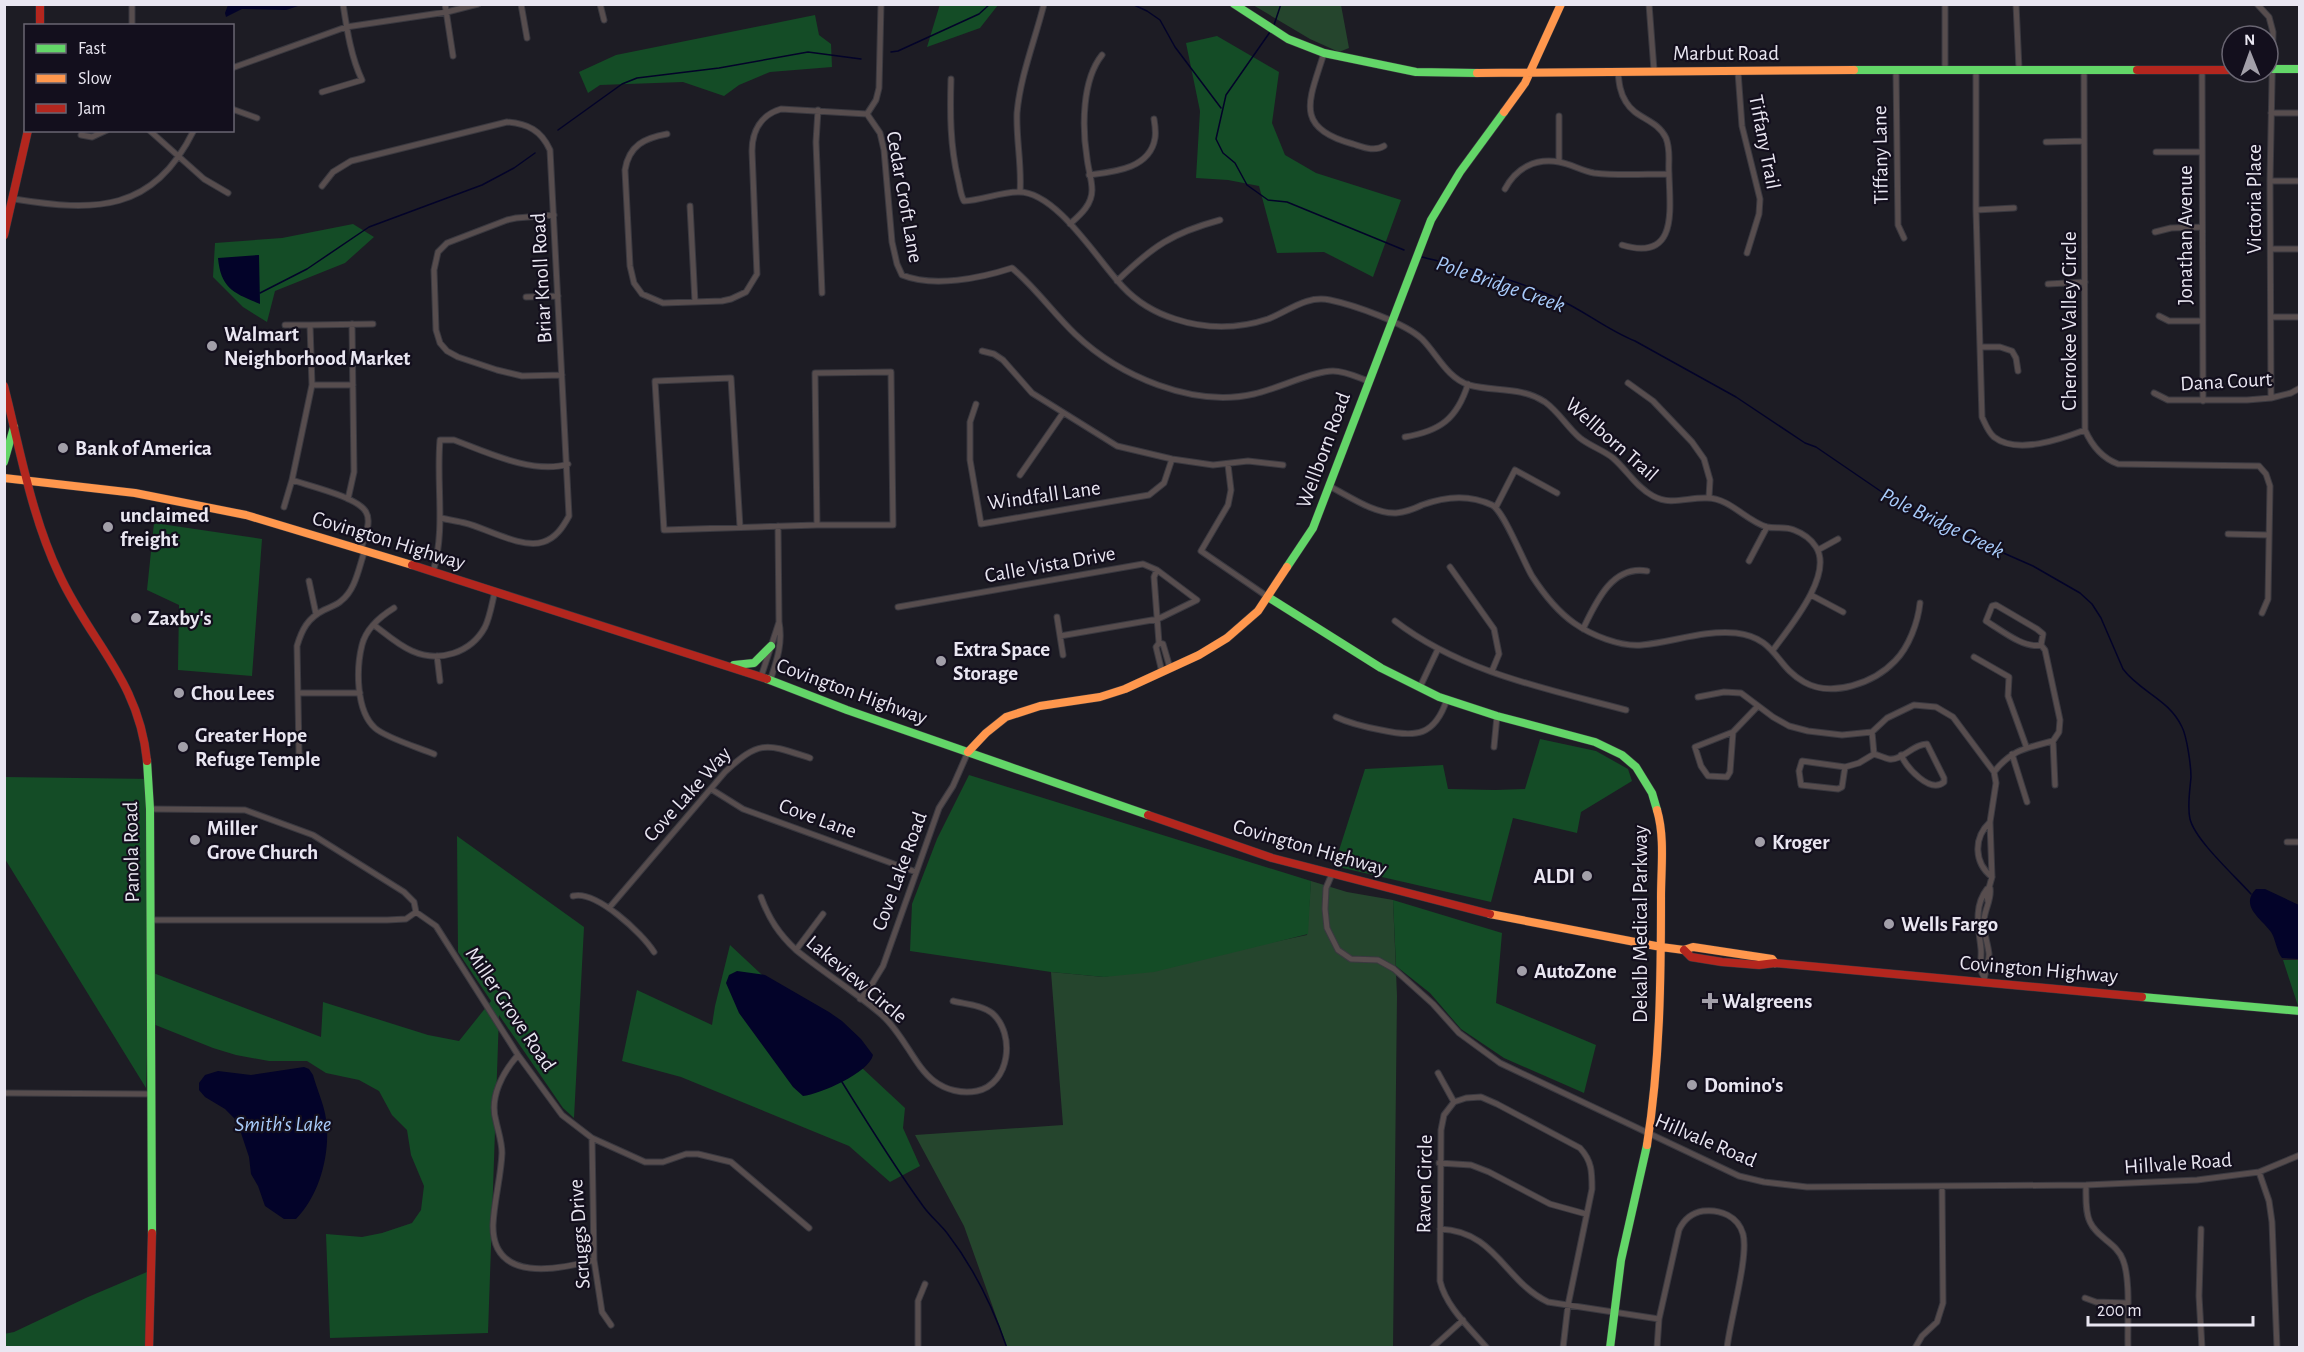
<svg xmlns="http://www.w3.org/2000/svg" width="2304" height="1352" font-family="'Alegreya Sans',sans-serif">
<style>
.green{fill:#25452d}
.forest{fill:#144c26}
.water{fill:#030329}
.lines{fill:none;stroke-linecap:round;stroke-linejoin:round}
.stream{stroke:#030329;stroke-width:1.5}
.street-casing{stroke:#3a3940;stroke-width:7}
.fast-casing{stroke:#3a3940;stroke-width:9}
.slow-casing{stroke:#3a3940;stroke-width:9}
.jam-casing{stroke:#3a3940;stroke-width:9}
.street{stroke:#574d4e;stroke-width:5}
.fast{stroke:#63d668;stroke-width:8}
.slow{stroke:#ff974d;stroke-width:8}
.jam{stroke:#b3261e;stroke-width:8}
.poi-dot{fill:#a29fa9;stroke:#130f1d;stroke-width:2}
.labels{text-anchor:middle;stroke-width:4.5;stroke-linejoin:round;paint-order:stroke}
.street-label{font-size:21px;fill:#e9e6f1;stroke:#130f1d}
.poi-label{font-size:21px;font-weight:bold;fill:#e9e6f1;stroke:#130f1d;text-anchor:start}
.water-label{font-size:22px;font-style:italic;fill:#a8cbfa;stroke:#130f1d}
</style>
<rect width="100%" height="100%" fill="#1d1c24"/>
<path class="green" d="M 1253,5 L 1341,5 L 1349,48 L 1339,52 L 1310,39 Z
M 1311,881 L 1347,892 L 1393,900 L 1397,996 L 1393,1347 L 1007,1347 L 964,1226 L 915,1135 L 1063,1125 L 1051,972 L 1104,977 L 1307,935 Z"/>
<path class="forest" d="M 940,4 L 998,4 L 998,5 L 980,28 L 927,47 Z
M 815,15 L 819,35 L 831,44 L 832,67 L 770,72 L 739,85 L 724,96 L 683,82 L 600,85 L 588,93 L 579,72 L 616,55 Z
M 1217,36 L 1279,72 L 1272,123 L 1285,155 L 1316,173 L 1401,200 L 1373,277 L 1324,252 L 1277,253 L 1259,186 L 1228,180 L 1196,178 L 1200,111 L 1186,43 Z
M 353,224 L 374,237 L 345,263 L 275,291 L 267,322 L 243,307 L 213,277 L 215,243 L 282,238 Z
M 154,523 L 262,539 L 252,676 L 178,670 L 179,605 L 147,590 Z
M 1540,739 L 1596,751 L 1628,769 L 1632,781 L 1581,812 L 1577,833 L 1513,818 L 1491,902 L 1334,866 L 1365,769 L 1443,765 L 1448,789 L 1495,790 L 1525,789 Z
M 969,775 L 1311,881 L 1308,934 L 1154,972 L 1104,977 L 1051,972 L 910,951 L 912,904 L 937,839 Z
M 4,777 L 152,779 L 148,971 L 321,1037 L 323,1002 L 428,1035 L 459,1041 L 491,1001 L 458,952 L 457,836 L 584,927 L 574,1118 L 563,1108 L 499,1015 L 488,1333 L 330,1338 L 326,1234 L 362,1237 L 382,1233 L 412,1223 L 421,1210 L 424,1186 L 411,1155 L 407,1130 L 392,1115 L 379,1091 L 359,1080 L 326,1073 L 307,1061 L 269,1061 L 236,1055 L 213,1048 L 148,1022 L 146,1088 L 5,859 Z
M 1393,900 L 1502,933 L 1496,1003 L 1596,1045 L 1584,1093 L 1504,1058 L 1461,1029 L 1430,993 L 1396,966 Z
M 730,945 L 905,1108 L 903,1128 L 920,1166 L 890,1182 L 849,1146 L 681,1077 L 622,1061 L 637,990 L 712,1025 L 715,1006 Z
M 2283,960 L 2299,960 L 2299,1011 L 2299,1009 Z
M 154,1269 L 153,1347 L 5,1347 L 4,1334 L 14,1332 L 88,1297 Z"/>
<path class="water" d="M 228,5 L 228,4 L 301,5 L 286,10 L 242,9 L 226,17 L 225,13 Z
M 259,255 L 260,304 C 234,293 221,289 218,258 Z
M 2256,889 L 2265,889 L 2299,905 L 2299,959 L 2282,958 C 2276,950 2276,940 2271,932 C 2262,919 2239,906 2256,889 Z
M 737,971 L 765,975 L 829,1012 L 842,1021 L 861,1039 L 873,1055 C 869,1073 820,1094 803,1096 L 793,1087 L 739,1013 L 726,983 L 729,975 Z
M 304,1067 L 309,1069 L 313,1075 C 317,1090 324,1104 326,1119 C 331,1152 320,1195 296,1219 L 284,1219 L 265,1206 L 258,1186 L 251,1174 L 249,1157 L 237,1121 L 225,1109 L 205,1097 L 199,1090 L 199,1083 L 205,1075 L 218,1071 L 251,1075 Z"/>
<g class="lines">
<path class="stream" d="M 1132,4 L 1147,11 L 1160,20 L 1175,47 L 1221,108
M 1274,25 L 1281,4
M 1270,32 L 1226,95 L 1216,139 L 1223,153 L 1235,163 L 1247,185 L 1268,200 L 1287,202 L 1404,250
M 891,52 L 898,51 L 979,14 L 990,4
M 558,130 L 622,84 L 637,78 L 719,68 L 808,52 L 861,59
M 1422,257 C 1467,268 1516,279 1558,299 C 1585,311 1607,330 1635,341 L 1736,397 L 1805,443 L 1816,447 L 1895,501 L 1915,510 L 1958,533 L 2033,566 L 2080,593 L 2092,604 L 2101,618 L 2123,669 C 2140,692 2169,699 2182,727 C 2187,737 2191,766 2191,777 C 2190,790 2187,806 2190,819 C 2195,840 2235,876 2251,894
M 260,293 L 307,269 L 369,227 L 482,185 L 514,168 L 535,153
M 842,1082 C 868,1124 894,1166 923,1206 C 930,1216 940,1224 947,1233 C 974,1268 993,1307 1007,1348"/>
<defs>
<path id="street" d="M 132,4 L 132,26
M 445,4 L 453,56
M 521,4 L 527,38
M 600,4 L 604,20
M 1649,4 L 1654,70
M 1945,4 L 1945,70
M 2016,4 L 2019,69
M 2257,4 L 2269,17 L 2273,32 L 2270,181 L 2271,398
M 1324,53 C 1310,99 1292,128 1353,144 C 1363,147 1374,152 1384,146
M 232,68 L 346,27 L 447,12 L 478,4
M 2084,70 L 2085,430 C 2092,446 2102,458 2118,464 L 2259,466 L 2266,474 L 2270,486 L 2268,599 L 2262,613
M 2202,70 L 2203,401
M 1896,71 L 1898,225 L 1904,238
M 1976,71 L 1976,210 L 1982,417 C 1985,423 1988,432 1994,437 C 2017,455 2061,439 2085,430
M 1618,72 C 1619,83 1620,93 1626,102 C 1636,119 1657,119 1666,138 C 1671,151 1668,161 1669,174 C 1670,211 1678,262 1622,245
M 1738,72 L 1742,126 L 1760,199 L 1759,214 L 1747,253
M 951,79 C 950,113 950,145 958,179 C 960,186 960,194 964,201 C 982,200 1001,192 1019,192 C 1057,192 1098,261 1123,287 C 1137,302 1156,313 1175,319 C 1205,329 1238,329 1268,319 C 1289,311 1306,295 1330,300 C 1354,305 1405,323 1422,339 C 1437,354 1447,378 1469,385 C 1495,392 1520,386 1545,402 C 1559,412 1567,427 1580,438 C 1590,446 1603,450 1613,458 C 1627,470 1636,487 1653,496 C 1671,506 1688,497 1707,498 C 1730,498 1746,521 1767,527 C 1776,529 1785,526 1794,530 C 1802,533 1811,539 1816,547 C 1834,575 1789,628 1773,650
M 322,92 L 362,80 C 351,57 347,30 343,4
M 232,109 L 257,118
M 818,110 L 816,142 L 822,293
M 2271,113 L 2300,113
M 867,114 L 880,133 L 884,150 L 892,242 L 897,264 L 902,275 C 934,288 981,278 1012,268 C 1036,288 1053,313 1075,334 C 1119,376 1193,408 1254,394 C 1277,389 1313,371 1333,371 C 1345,371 1357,377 1368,381
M 867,114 L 876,100 L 879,88 L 881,4
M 149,130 L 204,179 L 228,193
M 667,134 C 645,138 629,145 625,170 L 630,266 L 634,283 L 642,294 L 663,303 L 722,301 L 731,299 L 746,292 L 757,274 L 752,151 C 752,131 761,115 781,109 L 867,114
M 81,135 L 92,137 L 107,130
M 2046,142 L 2084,141
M 2156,152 L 2201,152
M 1559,162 L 1559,116
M 1089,175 C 1113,172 1150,169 1155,138 C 1156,132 1155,125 1154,119
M 2270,181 L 2300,181
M 322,186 L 333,172 L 351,161 L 507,122 C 528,124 541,130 550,150 L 569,516 C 563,527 556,538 543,542 C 521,549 486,528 465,523 C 457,521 449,520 441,518
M 1505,189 C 1516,168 1535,158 1559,162 C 1571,164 1582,171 1594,173 C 1619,176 1644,174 1669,174
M 1020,192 C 1022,165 1016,140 1017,113 C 1020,77 1035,40 1044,4
M 14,199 C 95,212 153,213 194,130
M 690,206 L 695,302
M 1976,210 L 2014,208
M 554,215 L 516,218 L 507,220 L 447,243 L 438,252 L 434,270 L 436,330 L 440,343 L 447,351 L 458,357 L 497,370 L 522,376 L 562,375
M 1070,224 C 1080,215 1092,205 1092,190 C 1092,180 1088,168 1087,158 C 1082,127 1082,80 1102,55
M 2155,232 L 2171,228 L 2202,227
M 2271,249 L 2300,249
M 1117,281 C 1153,246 1172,233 1220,220
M 2048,284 L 2085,282
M 526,297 L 558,296
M 2159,316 L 2169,321 L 2202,321
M 2271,317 L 2300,317
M 285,325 L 310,325
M 1980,347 L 2000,347 L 2012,351 L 2016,358 L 2018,371
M 982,351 L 994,354 L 1003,360 L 1032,393 L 1117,446 L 1172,459 L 1213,465 L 1248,461 L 1283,465
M 1628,383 L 1653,401 L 1692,442 L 1704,459 L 1710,480 L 1709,497
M 312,385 L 353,385
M 2154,393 L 2168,400 L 2247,400 L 2271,398 L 2291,393 L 2300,388
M 976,404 L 970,422 L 970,460 L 981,524 L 1149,495 L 1164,483 L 1172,459
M 1405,437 C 1440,431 1457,419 1468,384
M 1228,465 L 1231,490 L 1228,505 L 1201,551 L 1268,597
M 1020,475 L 1063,413
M 1329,486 C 1349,496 1374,514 1396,513 C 1405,512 1414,509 1422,505 C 1446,496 1469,494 1492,505 C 1504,511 1523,561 1532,576 C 1543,593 1557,611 1574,623 C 1591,635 1620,647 1642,645 C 1674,642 1703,630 1736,633 C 1777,638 1775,666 1804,682 C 1832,698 1874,683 1895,661 C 1909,647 1918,622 1920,603
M 348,499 L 354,472 L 352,324
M 284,507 L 292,480
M 1496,507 L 1515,470 L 1557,493
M 778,526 L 779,622
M 740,527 L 731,378 L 655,381 L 664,530 L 817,525 L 893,525 L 891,372 L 815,373 L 817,525
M 2228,534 L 2269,535
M 361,549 C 364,538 372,522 366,512 C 358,497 309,486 292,480 L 312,385 L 310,325 L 373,324
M 1818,550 L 1838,539
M 1749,561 L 1767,527
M 1450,567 L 1494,629 L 1499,654 L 1492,671
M 1157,570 L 1154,577 L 1159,643 L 1156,647 L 1162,672
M 433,572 C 446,528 436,485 440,440 L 454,440 C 486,452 534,475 568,464
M 309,581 L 316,614
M 1811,595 L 1843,612
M 1996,605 L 2037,629 L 2043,634 L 2041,645 C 2024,649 2001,630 1986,621 L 1992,606 Z
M 898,607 L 1143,564 L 1157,570 L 1197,600 L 1158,619 L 1060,636
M 394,608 C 381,616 366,629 362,645 C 356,669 356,711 375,728 C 386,738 420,748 434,754
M 1057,617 L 1063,655
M 1395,621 C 1461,672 1547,689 1626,710
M 374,625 C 386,634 398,645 412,651 C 439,663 471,653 485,627 C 490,617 492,603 495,591
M 1583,629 C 1596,602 1612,565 1647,571
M 1159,643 L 1163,644 L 1170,668
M 437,656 L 440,681
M 1974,657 L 2009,677 L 2008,696 L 2026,746
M 761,677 L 779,622 C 783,643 777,660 770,681
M 1420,687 L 1438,649
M 298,693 L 360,693
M 1698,697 L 1724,692 L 1741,693 L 1773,717 L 1789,726 L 1808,731 L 1842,735 L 1872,732 L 1887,718 L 1914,705 L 1936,707 L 1953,717 L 1994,772
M 1336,717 C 1351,724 1365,727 1381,730 C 1416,738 1435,736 1447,699
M 1733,732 L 1730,772 L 1727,777 L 1708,776 L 1701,766 L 1695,747 Z
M 1733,732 L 1758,706
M 1872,732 L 1874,754
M 2053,741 L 2055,785
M 1494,747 L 1497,716
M 2012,754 L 2027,802
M 1802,761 L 1845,767 L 1842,787 L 1838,789 L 1801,785 L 1799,771 Z
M 302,763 L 299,753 L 297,646 C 302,629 308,618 324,610 C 330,607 337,605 341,601 C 356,590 359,566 365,550
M 1845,767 L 1859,763 L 1874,754 C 1878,755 1884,758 1889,759 C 1902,761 1913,744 1927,744 L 1944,778 L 1944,782 C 1930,794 1907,768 1901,755
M 711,789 L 743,809 L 916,872
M 150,809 L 245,810 L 313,835 L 404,892 L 414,902 L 416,912
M 1990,822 C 1973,838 1974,863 1992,877
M 2287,842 L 2300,842
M 1332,874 L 1326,888 L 1325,909 L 1327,928 L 1338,950 L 1351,959 L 1378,960 L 1394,969 L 1433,1004 L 1459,1033 L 1500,1063 L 1739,1176 L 1764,1182 L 1807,1187 L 2086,1185 L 2197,1180 L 2259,1172 L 2300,1155
M 573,896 C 596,890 642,933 654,952
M 761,897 C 769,919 779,934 796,950 C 823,972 858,994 883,1016 C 904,1035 915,1067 934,1081 C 946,1090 962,1094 977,1091 C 1010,1084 1016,1034 992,1013 C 982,1005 965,1004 953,1001
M 1988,902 L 1987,895 L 1992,877 L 1990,822 L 1996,783 L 1994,772 C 2012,749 2027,748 2053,741 L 2059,732 L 2060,720 L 2045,650 L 2041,645
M 609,908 L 725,772 C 760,739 767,744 810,758
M 150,920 L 387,920 L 406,919 L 416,912 L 436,926 L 518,1055 L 562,1115 L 592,1138 L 645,1162 L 663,1162 L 686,1154 L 698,1154 L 731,1162 L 809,1228
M 796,950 L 823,914
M 1984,977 C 1978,969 1982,959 1981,949 C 1979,929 1973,907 1987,889
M 1984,982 C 1984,973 1989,965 1989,954 C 1988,943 1983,932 1984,920 C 1985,908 1992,899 1990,888
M 860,999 L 869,989 L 883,966 L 939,808 L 953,786 L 968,752
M 518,1055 C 503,1072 489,1097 496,1121 C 498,1131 502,1142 502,1153 C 501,1177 494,1201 493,1225 C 492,1283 558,1270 594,1260
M 1438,1073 L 1454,1102
M 4,1093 L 150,1094
M 592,1138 L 594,1260 L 602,1312 L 611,1325
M 1439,1163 L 1471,1165 L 1489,1172 L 1550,1204 L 1586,1214
M 2259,1172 L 2269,1201 L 2272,1222 L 2277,1348
M 2086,1185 C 2086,1196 2085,1212 2090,1222 C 2097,1238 2117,1243 2123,1260 C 2131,1280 2127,1324 2128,1348
M 1440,1229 C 1496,1231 1505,1282 1548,1302 L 1659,1319
M 2201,1229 L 2199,1296 L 2202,1348
M 2085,1298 L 2096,1302 L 2127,1303
M 918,1348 L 918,1301 L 925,1284
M 1432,1348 L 1463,1320
M 1487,1348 C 1470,1328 1446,1307 1440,1281 L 1441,1130 L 1444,1115 L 1454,1102 L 1466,1098 L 1481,1097 L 1497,1104 L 1580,1148 C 1592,1161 1592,1172 1592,1189 L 1568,1305 L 1563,1348
M 1657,1348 L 1659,1319 L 1679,1230 C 1684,1219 1691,1213 1703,1211 C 1720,1209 1738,1216 1743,1234 C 1749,1256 1730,1320 1727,1348
M 1915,1348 L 1922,1336 L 1937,1322 L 1943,1303 L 1942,1187"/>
<path id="fast" d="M 1234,4 L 1288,39 L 1324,53 L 1416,72 L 1477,73
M 2268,69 L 2300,69
M 1854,70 L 2137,70
M 4,462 L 14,427
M 1287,567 L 1313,528 L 1431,220 L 1460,172 L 1504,112
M 1268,597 L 1381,668 L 1439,697 L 1497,716 L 1595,742 L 1622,755 L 1636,767 L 1652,793 L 1657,810
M 734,665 L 754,663 L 771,646
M 767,679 L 847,710 L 1148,815
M 147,761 L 150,809 L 152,1233
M 2142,997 L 2300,1011
M 1610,1348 L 1621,1260 L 1647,1145"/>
<path id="slow" d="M 1477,73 L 1854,70
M 1504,112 L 1525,83 L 1561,4
M 4,478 L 135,493 L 246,515 L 412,565
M 968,752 L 986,733 L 1006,717 L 1040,706 L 1100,697 L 1125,689 L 1199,655 L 1227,638 L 1258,611 L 1287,567
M 1490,914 L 1661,947 L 1684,950 L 1693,947 L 1772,959 L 1775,963
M 1647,1145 C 1660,1063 1661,980 1661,897 C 1661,869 1665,837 1657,810"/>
<path id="jam" d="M 40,4 L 40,26
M 2137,70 L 2232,70
M 4,235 L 28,130
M 4,386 C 20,449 31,515 59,574 C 90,642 139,680 147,761
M 412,565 L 767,679
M 1148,815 L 1272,858 L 1490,914
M 1684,950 L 1691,957 L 1722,962 L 1759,965 L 1775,963 L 2142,997
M 149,1348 L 152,1233"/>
</defs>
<use href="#street" class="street-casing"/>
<use href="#fast" class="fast-casing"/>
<use href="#slow" class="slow-casing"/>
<use href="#jam" class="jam-casing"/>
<use href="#street" class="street"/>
<use href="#fast" class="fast"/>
<use href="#slow" class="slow"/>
<use href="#jam" class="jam"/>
</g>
<g class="poi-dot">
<circle cx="212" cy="346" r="6"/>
<circle cx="63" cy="448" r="6"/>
<circle cx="108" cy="527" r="6"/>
<circle cx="136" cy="618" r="6"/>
<circle cx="941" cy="661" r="6"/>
<circle cx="179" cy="693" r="6"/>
<circle cx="183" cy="747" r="6"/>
<circle cx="195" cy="840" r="6"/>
<circle cx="1760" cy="842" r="6"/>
<circle cx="1587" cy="876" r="6"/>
<circle cx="1889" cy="924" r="6"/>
<circle cx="1522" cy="971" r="6"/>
<path d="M1707 992h6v6h6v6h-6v6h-6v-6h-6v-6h6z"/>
<circle cx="1692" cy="1085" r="6"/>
</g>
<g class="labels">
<g class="street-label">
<text x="1726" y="60">Marbut Road</text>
<text transform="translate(1765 142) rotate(79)" y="7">Tiffany Trail</text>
<text transform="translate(1880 155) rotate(-91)" y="7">Tiffany Lane</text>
<text transform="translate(905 197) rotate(80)" y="7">Cedar Croft Lane</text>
<text transform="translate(2254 199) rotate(-90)" y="7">Victoria Place</text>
<text transform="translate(2185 235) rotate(-90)" y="7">Jonathan Avenue</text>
<text transform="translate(541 278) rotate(-93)" y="7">Briar Knoll Road</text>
<text transform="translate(2069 321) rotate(-90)" y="7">Cherokee Valley Circle</text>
<text transform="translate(2226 381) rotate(-3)" y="7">Dana Court</text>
<text transform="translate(1612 439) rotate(41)" y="7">Wellborn Trail</text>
<text transform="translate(1323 450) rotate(-70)" y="7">Wellborn Road</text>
<text transform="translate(1044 495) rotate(-8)" y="7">Windfall Lane</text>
<text transform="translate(389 540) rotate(17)" y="7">Covington Highway</text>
<text transform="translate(1050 564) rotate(-10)" y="7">Calle Vista Drive</text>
<text transform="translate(852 691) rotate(20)" y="7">Covington Highway</text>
<text transform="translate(687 794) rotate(-48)" y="7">Cove Lake Way</text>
<text transform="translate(818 818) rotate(20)" y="7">Cove Lane</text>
<text transform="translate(1310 847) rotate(16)" y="7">Covington Highway</text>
<text transform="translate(131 852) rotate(-91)" y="7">Panola Road</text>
<text transform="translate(899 871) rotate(-70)" y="7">Cove Lake Road</text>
<text transform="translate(1640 924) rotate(-90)" y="7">Dekalb Medical Parkway</text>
<text transform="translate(2039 969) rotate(5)" y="7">Covington Highway</text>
<text transform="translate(857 979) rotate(40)" y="7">Lakeview Circle</text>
<text transform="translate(511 1009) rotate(56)" y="7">Miller Grove Road</text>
<text transform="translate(1706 1140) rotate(23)" y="7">Hillvale Road</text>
<text transform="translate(2178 1163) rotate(-4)" y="7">Hillvale Road</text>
<text transform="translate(1424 1184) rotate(-89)" y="7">Raven Circle</text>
<text transform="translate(579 1234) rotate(-94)" y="7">Scruggs Drive</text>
</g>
<g class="poi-label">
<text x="224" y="341">Walmart<tspan x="224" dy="24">Neighborhood Market</tspan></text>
<text x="75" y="455">Bank of America</text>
<text x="120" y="522">unclaimed<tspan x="120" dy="24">freight</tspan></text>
<text x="148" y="625">Zaxby's</text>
<text x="953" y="656">Extra Space<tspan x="953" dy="24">Storage</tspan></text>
<text x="191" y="700">Chou Lees</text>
<text x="195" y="742">Greater Hope<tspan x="195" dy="24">Refuge Temple</tspan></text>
<text x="207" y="835">Miller<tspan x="207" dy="24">Grove Church</tspan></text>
<text x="1772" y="849">Kroger</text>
<text x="1575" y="883" text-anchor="end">ALDI</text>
<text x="1901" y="931">Wells Fargo</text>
<text x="1534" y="978">AutoZone</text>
<text x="1722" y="1008">Walgreens</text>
<text x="1704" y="1092">Domino's</text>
</g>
<g class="water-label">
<text transform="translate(1501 283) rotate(19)" y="8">Pole Bridge Creek</text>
<text transform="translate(1943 522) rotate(26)" y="8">Pole Bridge Creek</text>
<text x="283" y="1131">Smith's Lake</text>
</g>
</g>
<rect width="2304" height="1352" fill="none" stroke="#e9e6f1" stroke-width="12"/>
<rect x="24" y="24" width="210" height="108" fill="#130f1d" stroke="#696572" stroke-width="1.5"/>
<rect x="36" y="44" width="30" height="9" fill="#63d668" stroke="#696572" stroke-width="1.5"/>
<text x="78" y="54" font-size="18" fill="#e9e6f1">Fast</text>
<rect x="36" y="74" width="30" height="9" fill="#ff974d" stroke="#696572" stroke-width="1.5"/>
<text x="78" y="84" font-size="18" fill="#e9e6f1">Slow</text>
<rect x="36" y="104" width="30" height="9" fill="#b3261e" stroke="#696572" stroke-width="1.5"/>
<text x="78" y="114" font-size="18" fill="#e9e6f1">Jam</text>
<g transform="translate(2250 54) rotate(359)"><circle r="28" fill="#130f1d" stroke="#696572" stroke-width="1.5"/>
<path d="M0-4.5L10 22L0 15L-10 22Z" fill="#a29fa9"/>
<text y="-9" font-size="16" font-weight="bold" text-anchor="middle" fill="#e9e6f1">N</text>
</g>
<path d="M2088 1316v9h165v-9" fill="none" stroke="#e9e6f1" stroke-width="3"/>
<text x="2097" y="1316" font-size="18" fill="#e9e6f1" stroke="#130f1d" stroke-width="4.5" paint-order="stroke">200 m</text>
</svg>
